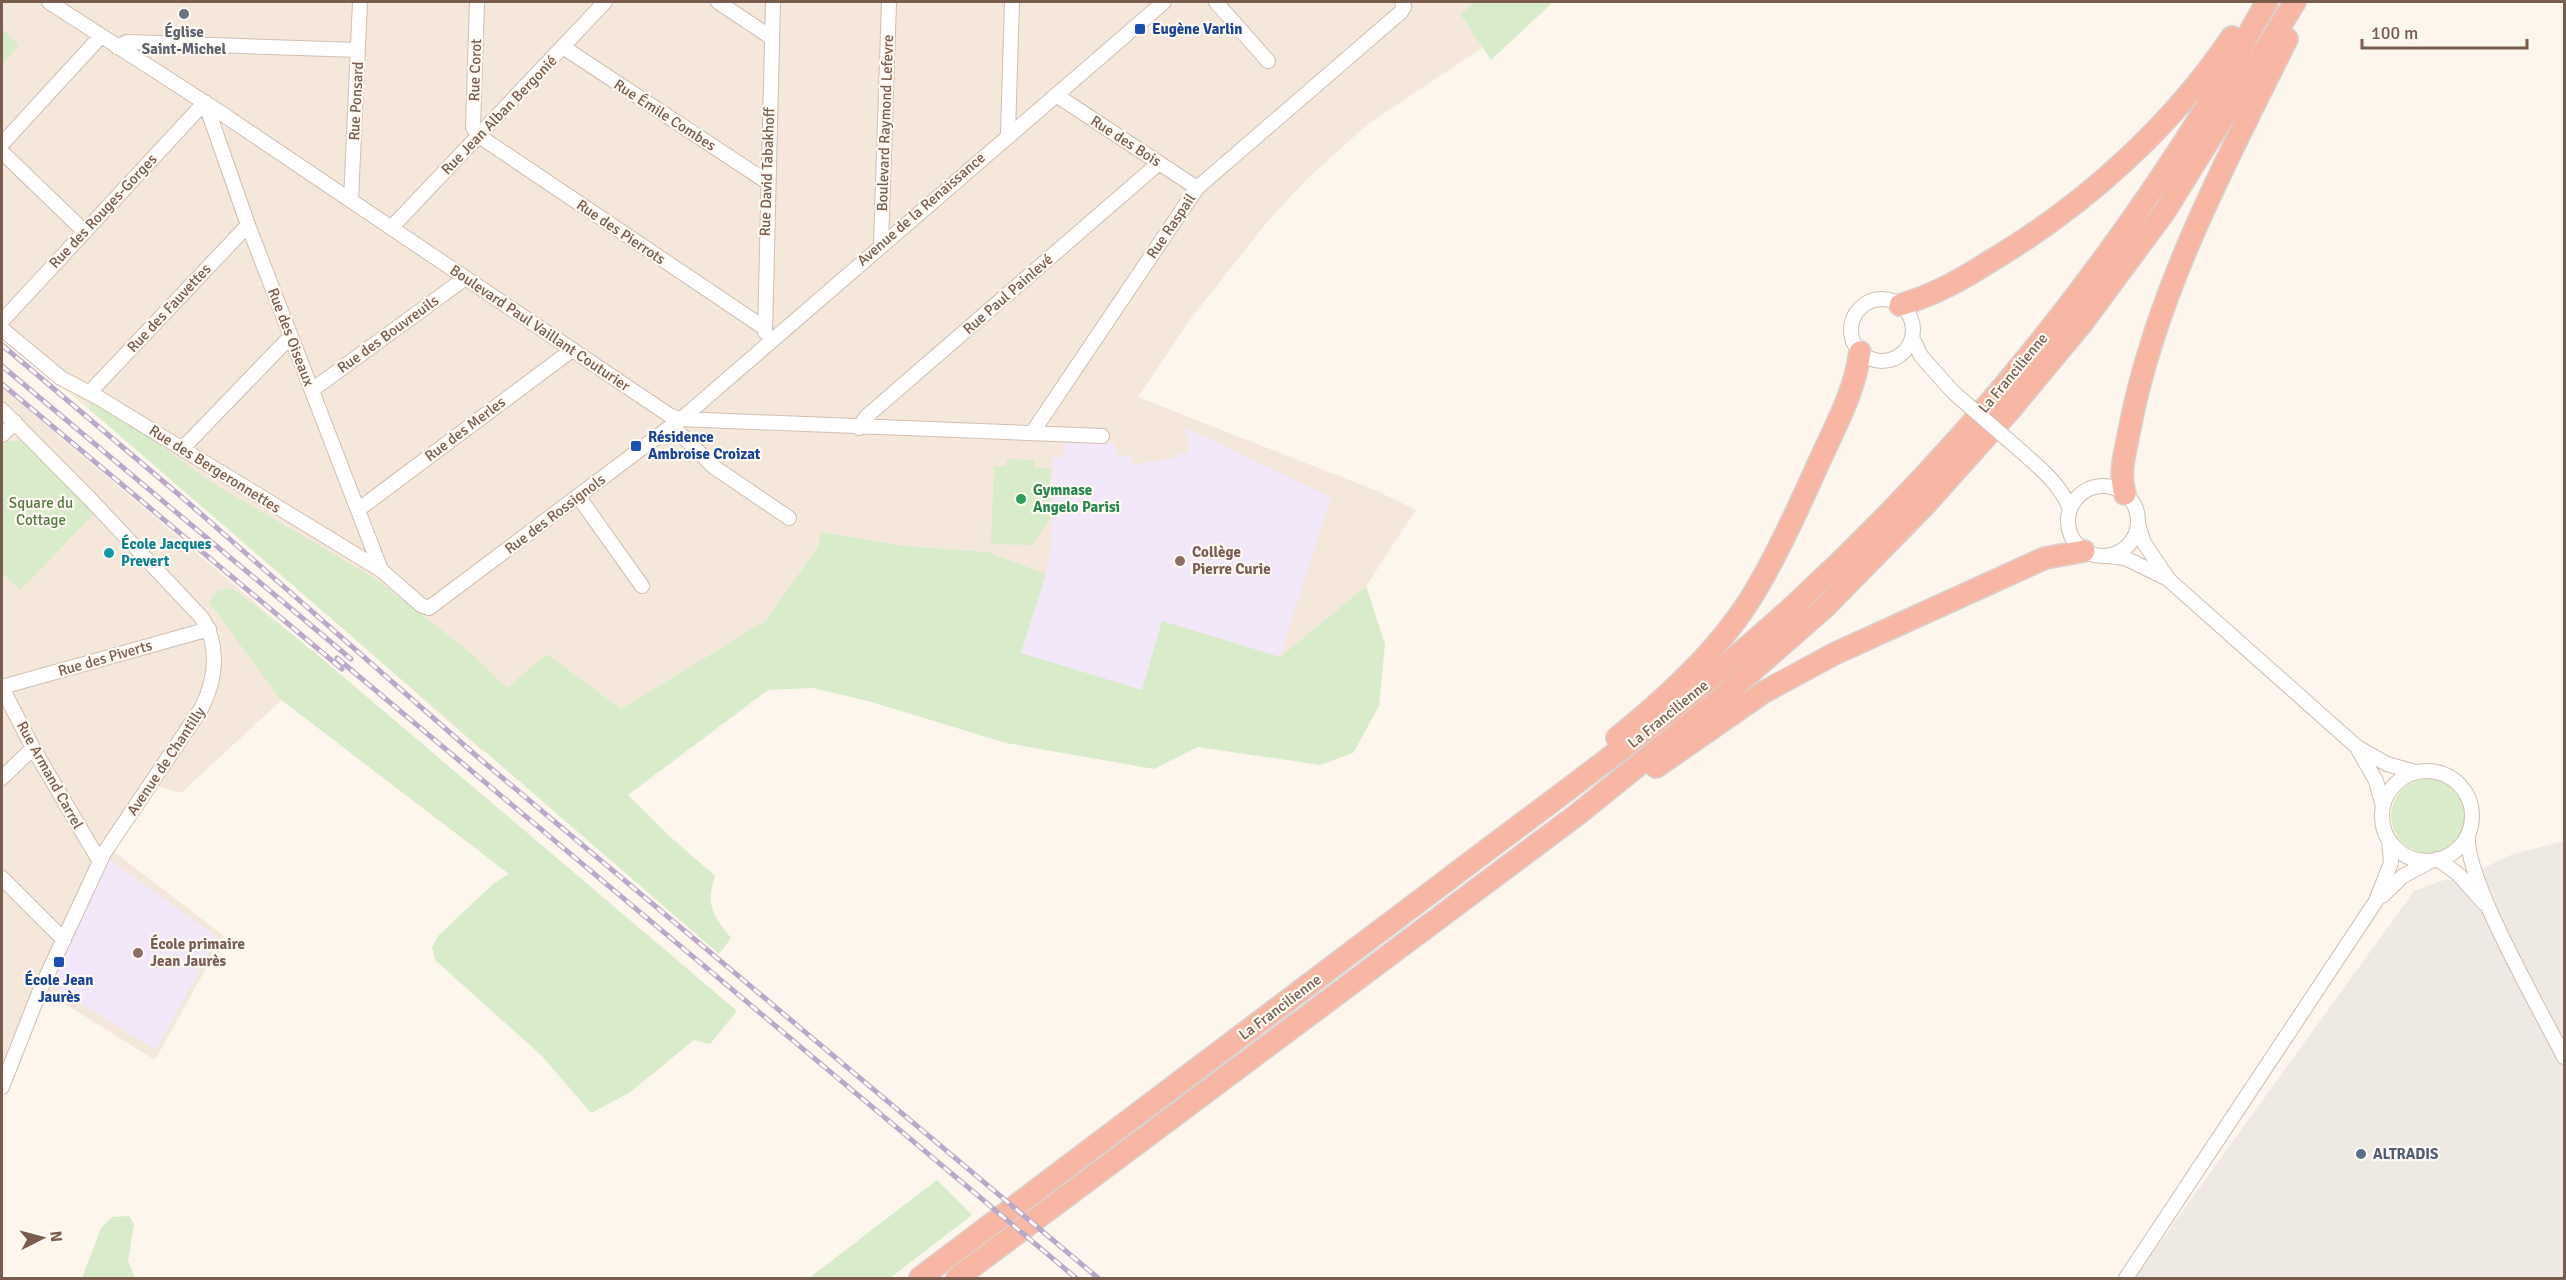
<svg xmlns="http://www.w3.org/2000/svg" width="2566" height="1280" font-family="Signika,sans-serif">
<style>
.residential{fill:#f5e8da}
.industrial{fill:#efe9e4}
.education{fill:#f3e8fa}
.green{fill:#d8ecc9}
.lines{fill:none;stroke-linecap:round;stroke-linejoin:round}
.minor-casing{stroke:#d1beb0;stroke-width:16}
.highway-casing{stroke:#dad1cd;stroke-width:24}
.minor{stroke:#fff;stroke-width:14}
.highway{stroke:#f7b7a3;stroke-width:21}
.rail-casing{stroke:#b9a8c9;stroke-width:5}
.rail{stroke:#fffaf3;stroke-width:3;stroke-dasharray:9;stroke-linecap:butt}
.minor-bridge-casing{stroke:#d1beb0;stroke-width:16;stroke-linecap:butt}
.minor-bridge{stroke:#fff;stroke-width:14}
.worship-dot{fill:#6b7280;stroke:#fffaf3;stroke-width:2}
.transit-dot{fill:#1a4fb4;stroke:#fffaf3;stroke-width:2}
.leisure-dot{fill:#2e9e5b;stroke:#fffaf3;stroke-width:2}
.culture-dot{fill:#0f9aa8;stroke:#fffaf3;stroke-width:2}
.education-dot{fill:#8d6e63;stroke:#fffaf3;stroke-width:2}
.service-dot{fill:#5c6f8a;stroke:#fffaf3;stroke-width:2}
.labels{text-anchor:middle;stroke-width:4.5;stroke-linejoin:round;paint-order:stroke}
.transit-label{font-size:15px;font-weight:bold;fill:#164399;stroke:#fffaf3;text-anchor:start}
.worship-label{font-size:15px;font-weight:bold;fill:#5b616d;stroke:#fffaf3}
.street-label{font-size:15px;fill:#7a5c4d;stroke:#fffaf3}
.leisure-label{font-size:15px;font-weight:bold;fill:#27864d;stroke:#fffaf3;text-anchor:start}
.park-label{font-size:15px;fill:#537a41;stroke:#fffaf3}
.culture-label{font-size:15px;font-weight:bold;fill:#0d838f;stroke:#fffaf3;text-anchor:start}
.education-label{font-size:15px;font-weight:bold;fill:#785e54;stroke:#fffaf3;text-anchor:start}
.service-label{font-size:15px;font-weight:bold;fill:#4e5e75;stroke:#fffaf3;text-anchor:start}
</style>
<rect width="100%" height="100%" fill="#fdf6ec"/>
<path class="residential" d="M 2,2 L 1475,2 L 1460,14 L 1483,47 L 1368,124 L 1308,178 L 1268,221 L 1192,317 L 1138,397 L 1377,491 L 1416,510 L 1366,586 L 1280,657 L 1142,691 L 1020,653 L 1046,574 L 988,552 L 905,546 L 818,547 L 765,621 L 621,709 L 547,654 L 483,752 L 181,486 L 2,337 Z
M 2,388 L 324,661 L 181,793 L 151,784 L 108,847 L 224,936 L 155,1060 L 41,989 L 2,1087 Z"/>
<path class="industrial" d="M 2564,841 L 2564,1278 L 2134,1278 L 2414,891 L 2444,880 L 2458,880 L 2513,854 Z"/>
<path class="education" d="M 1186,428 L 1331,497 L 1280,657 L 1163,621 L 1142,691 L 1020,653 L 1046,574 L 1051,547 L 1053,456 L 1062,458 L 1065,443 L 1115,443 L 1118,456 L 1131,455 L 1132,465 L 1176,458 L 1179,454 L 1189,453 Z
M 109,859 L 218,938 L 156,1050 L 51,985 Z"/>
<path class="green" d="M 1475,2 L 1553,2 L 1491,60 L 1460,14 Z
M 2,28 L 19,45 L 2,65 Z
M 90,398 L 95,398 L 211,482 L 376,579 L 467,650 L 507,688 L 547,654 L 621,709 L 765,621 L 818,547 L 821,532 L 905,546 L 988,552 L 1046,574 L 1021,653 L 1142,690 L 1162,621 L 1280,657 L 1366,586 L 1385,644 L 1379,706 L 1353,753 L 1320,765 L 1198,747 L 1154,769 L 1006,743 L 868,701 L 813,688 L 768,690 L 628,795 L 666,833 L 715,876 C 705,905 713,915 731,938 L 719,954 L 89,409 Z
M 27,439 L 95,513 L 20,590 L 2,573 L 2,446 L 6,442 Z
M 1007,459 L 1035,460 L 1035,468 L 1050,468 L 1050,519 L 1032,545 L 991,544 L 994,466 L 1006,466 Z
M 232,588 L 313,651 L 737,1011 L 710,1044 L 694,1040 L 629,1093 L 591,1113 L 542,1056 L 435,960 L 432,947 L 438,936 L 494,883 L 509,874 L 280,699 L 209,602 L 217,591 Z
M2391 816a37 37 0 1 1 74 0a37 37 0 1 1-74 0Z
M 937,1180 L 972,1215 L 890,1278 L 809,1278 Z
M 129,1216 L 134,1224 L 128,1261 L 135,1278 L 82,1278 L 101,1228 L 112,1217 Z"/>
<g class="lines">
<defs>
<path id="minor" d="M 49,2 L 221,113 L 669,415 L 680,419 L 1102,436
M 477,2 L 473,127 L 479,136 L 763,327
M 718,2 L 772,38
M 1216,2 L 1268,61
M 117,47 L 127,42 L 358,50
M 563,47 L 767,182
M 1056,95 L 1197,188
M 205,102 L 248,225 L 381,570
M 1008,133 L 1012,2
M 2,144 L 101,36
M 2,152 L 84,231
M 351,200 L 360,2
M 392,227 L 605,2
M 881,244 L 889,2
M1851 330a31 31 0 1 1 62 0a31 31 0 1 1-62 0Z
M 2,321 L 205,102
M 2,329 L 61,378 L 99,398 L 381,570 L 421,605 L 429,608 L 686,415 L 1164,2
M 765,332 L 773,2
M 1912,337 L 1921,356 L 1953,392
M 312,390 L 464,279
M 90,392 L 248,225
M 2,410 L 91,500 L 202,618 C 220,646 216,680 201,709 L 104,853 L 41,988 L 2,1087
M 672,426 L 714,467 L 789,518
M 859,428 L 867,416 L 1159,163
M 1032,433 L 1197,188 L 1401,12 L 1404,7 L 1402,2
M 2,435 L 15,422
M 182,449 L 291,336
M 2022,452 C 2041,469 2061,485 2070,509
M2068 521a35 35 0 1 1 70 0a35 35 0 1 1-70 0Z
M 578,496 L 642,586
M 359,509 L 572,350
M 2138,524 L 2144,543 L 2169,580 L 2357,747 L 2387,764 L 2415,772
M 2108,556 L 2125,558 L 2168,579
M 2,687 L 209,629
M 2,688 L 33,748 L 100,862
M 2358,749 L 2376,781 L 2383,806
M2382 816a45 45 0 1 1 90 0a45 45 0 1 1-90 0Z
M 2,778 L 33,748
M 2468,835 C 2464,879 2542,1012 2564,1057
M 2438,859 L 2459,875 L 2484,903
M 2,878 L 64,940
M 2382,896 L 2403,876 L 2429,862
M 2126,1278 L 2376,901 L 2391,863 L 2389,840"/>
<path id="highway" d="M 1900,305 C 1935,295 1964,278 1994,259 C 2087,203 2171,127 2232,37
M 2125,494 C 2118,472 2126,450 2130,427 C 2157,289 2225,164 2287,39
M 1617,738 C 1671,694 1727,643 1761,581 C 1783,543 1801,502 1819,462 C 1835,427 1855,391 1860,352
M 1656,767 L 1764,692 L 1834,654 L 2045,558 L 2084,551
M 920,1278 C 1096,1147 1271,1014 1446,881 C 1567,789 1688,704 1800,600 C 1958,454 2097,283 2211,100 C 2231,68 2248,34 2267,2
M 957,1278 L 1578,814 L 1719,700 L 1825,607 L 1925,505 L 2010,410 L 2083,322 L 2165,211 L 2295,2"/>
</defs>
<use href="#minor" class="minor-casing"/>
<use href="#highway" class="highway-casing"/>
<use href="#minor" class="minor"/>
<use href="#highway" class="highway"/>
<defs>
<path id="rail" d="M 2,345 L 184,499 L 480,759 L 1098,1278
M 2,366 L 351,659
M 2,384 L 342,669
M 337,658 L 1076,1278"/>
</defs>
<use href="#rail" class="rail-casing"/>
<use href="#rail" class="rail"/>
<defs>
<path id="minor-bridge" d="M 1953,392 L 2022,452"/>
</defs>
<use href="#minor-bridge" class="minor-bridge-casing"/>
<use href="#minor-bridge" class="minor-bridge"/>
</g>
<circle class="worship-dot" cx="184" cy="14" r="6"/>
<g class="transit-dot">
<rect x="1134" y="23" width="12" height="12" rx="3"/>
<rect x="630" y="440" width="12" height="12" rx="3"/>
<rect x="53" y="956" width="12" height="12" rx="3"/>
</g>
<circle class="leisure-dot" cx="1021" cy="499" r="6"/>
<circle class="culture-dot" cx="109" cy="553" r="6"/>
<g class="education-dot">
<circle cx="1180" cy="561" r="6"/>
<circle cx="138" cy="953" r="6"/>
</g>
<circle class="service-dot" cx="2361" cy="1154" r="6"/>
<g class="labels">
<g class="transit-label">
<text x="1152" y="34">Eugène Varlin</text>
<text x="648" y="442">Résidence<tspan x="648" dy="17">Ambroise Croizat</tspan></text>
<text x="59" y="985" text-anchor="middle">École Jean<tspan x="59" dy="17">Jaurès</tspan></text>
</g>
<g class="worship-label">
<text x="184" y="37">Église<tspan x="184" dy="17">Saint-Michel</tspan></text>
</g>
<g class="street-label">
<text transform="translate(475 70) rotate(-88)" y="5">Rue Corot</text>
<text transform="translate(356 101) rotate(-87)" y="5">Rue Ponsard</text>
<text transform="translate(499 115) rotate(-46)" y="5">Rue Jean Alban Bergonié</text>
<text transform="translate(665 115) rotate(33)" y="5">Rue Émile Combes</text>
<text transform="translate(885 123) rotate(-88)" y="5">Boulevard Raymond Lefevre</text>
<text transform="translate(1126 141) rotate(33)" y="5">Rue des Bois</text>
<text transform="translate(767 172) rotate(-88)" y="5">Rue David Tabakhoff</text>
<text transform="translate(921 209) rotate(-41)" y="5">Avenue de la Renaissance</text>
<text transform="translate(103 211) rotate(-47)" y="5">Rue des Rouges-Gorges</text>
<text transform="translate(1171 226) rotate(-56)" y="5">Rue Raspail</text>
<text transform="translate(621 232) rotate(34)" y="5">Rue des Pierrots</text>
<text transform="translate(1008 294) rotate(-41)" y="5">Rue Paul Painlevé</text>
<text transform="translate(169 308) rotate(-47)" y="5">Rue des Fauvettes</text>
<text transform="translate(540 328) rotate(34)" y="5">Boulevard Paul Vaillant Couturier</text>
<text transform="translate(388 334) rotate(-36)" y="5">Rue des Bouvreuils</text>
<text transform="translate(291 337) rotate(69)" y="5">Rue des Oiseaux</text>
<text transform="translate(2013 373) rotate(-50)" y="5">La Francilienne</text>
<text transform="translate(465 429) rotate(-37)" y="5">Rue des Merles</text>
<text transform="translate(215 469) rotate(32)" y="5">Rue des Bergeronnettes</text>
<text transform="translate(555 514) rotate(-37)" y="5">Rue des Rossignols</text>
<text transform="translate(105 658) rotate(-16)" y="5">Rue des Piverts</text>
<text transform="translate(1668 714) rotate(-39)" y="5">La Francilienne</text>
<text transform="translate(166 761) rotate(-56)" y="5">Avenue de Chantilly</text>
<text transform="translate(50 775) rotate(61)" y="5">Rue Armand Carrel</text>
<text transform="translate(1280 1007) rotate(-37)" y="5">La Francilienne</text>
</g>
<g class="leisure-label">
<text x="1033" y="495">Gymnase<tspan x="1033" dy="17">Angelo Parisi</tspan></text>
</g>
<g class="park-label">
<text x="41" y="508">Square du<tspan x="41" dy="17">Cottage</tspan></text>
</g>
<g class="culture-label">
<text x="121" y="549">École Jacques<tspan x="121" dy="17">Prevert</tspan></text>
</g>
<g class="education-label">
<text x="1192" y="557">Collège<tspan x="1192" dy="17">Pierre Curie</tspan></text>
<text x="150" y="949">École primaire<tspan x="150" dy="17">Jean Jaurès</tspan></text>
</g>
<g class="service-label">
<text x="2373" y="1159">ALTRADIS</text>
</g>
</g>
<rect width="2566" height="1280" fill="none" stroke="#7a5c4d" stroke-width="6"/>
<g transform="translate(42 1238) rotate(84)" stroke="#fffaf3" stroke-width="4.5" paint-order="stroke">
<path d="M0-4.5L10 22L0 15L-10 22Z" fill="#7a5c4d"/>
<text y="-9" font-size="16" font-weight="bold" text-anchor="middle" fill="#7a5c4d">N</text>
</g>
<path d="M2362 39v9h165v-9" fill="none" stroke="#7a5c4d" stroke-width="3"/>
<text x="2371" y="39" font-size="18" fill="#7a5c4d" stroke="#fffaf3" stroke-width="4.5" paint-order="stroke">100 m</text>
</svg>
